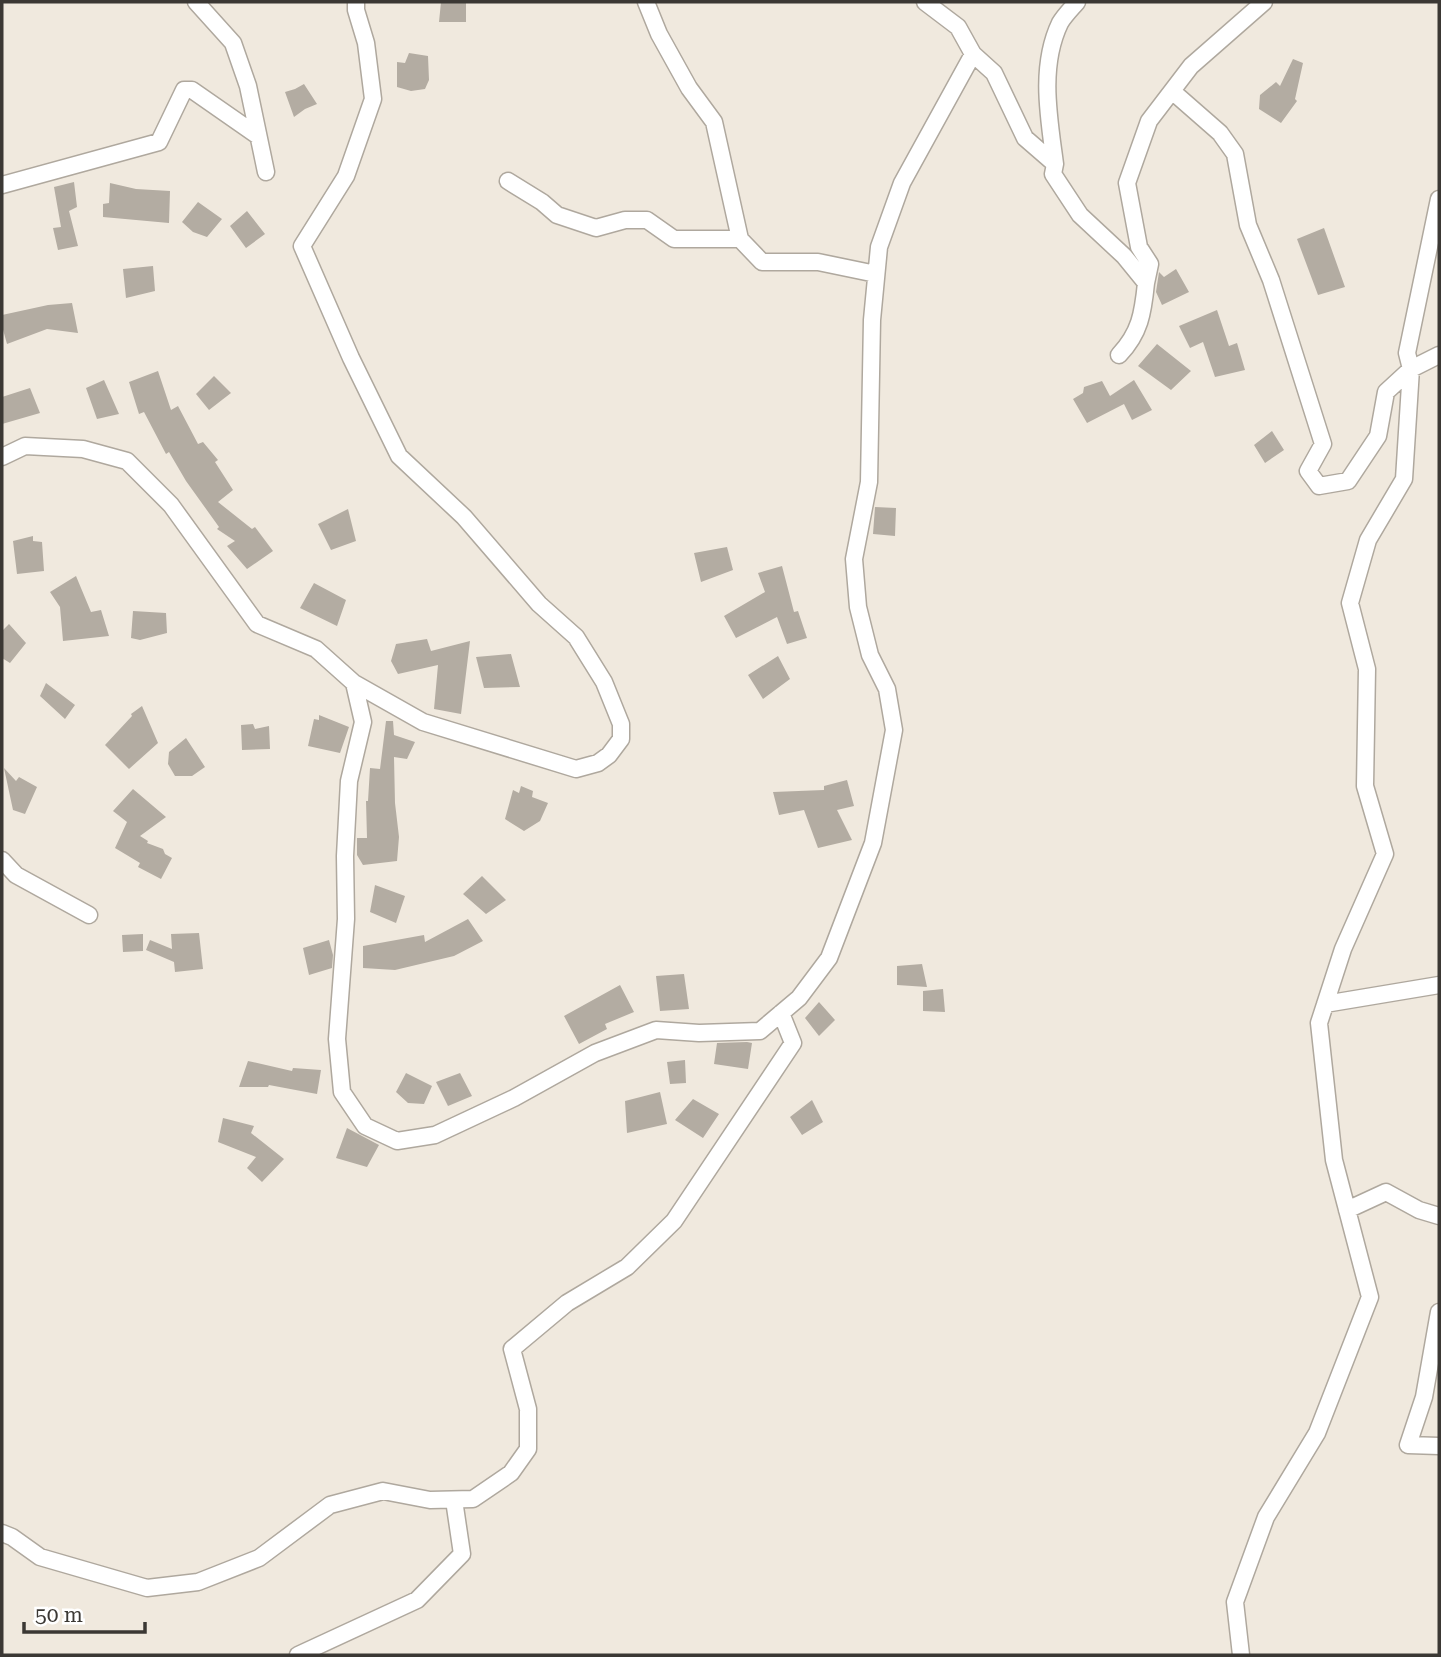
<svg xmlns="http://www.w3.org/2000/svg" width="1441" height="1657" font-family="'Roboto Serif',serif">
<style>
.building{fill:#b3aca2}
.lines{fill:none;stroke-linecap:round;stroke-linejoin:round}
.minor-casing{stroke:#afa89e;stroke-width:19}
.minor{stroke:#fff;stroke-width:16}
</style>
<rect width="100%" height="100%" fill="#f0e9de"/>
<path class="building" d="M 441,2 L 466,2 L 466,22 L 439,22 Z
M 409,53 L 428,56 L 429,80 L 425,89 L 411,91 L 397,87 L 397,62 L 405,63 Z
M 1293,59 L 1303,63 L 1295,99 L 1297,101 L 1281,123 L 1259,109 L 1260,95 L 1276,82 L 1280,86 Z
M 304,84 L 317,104 L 305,109 L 294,117 L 285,92 L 295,89 Z
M 74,182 L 77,207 L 69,211 L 78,246 L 58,250 L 53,228 L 61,227 L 54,187 Z
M 110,183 L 136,189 L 170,191 L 169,223 L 103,217 L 103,204 L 109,203 Z
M 198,202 L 222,219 L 207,237 L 193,232 L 182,222 Z
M 247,211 L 265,234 L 246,248 L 230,226 Z
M 1324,228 L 1345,287 L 1318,295 L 1297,239 Z
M 153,266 L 155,291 L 126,298 L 123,269 Z
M 1176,269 L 1189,292 L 1162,305 L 1156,292 L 1159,272 L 1164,277 Z
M 72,303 L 78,333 L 47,329 L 7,344 L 2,326 L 2,315 L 48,305 Z
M 1217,310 L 1229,346 L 1237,343 L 1245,370 L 1215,377 L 1203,342 L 1190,348 L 1179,326 Z
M 1157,344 L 1191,371 L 1171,390 L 1138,366 Z
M 158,371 L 171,410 L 178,406 L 198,444 L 203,442 L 218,460 L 215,462 L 233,490 L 218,502 L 252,529 L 255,527 L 273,551 L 247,569 L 227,546 L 235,541 L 217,529 L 219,527 L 186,481 L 169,452 L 166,454 L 144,412 L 139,414 L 129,382 Z
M 214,376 L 231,393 L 209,410 L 196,394 Z
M 104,380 L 119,414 L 97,419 L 86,388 Z
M 1134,380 L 1152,410 L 1132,420 L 1124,404 L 1087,423 L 1073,399 L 1083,393 L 1084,387 L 1102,381 L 1110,396 Z
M 30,388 L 40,413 L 2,424 L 2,397 Z
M 1272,431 L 1284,450 L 1265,463 L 1254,445 Z
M 875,507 L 896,508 L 895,536 L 873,534 Z
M 348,509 L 356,541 L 331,550 L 318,524 Z
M 33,536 L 33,541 L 42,542 L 44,571 L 17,574 L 13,541 Z
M 727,547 L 733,570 L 701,582 L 694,553 Z
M 782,566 L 794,612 L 798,611 L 807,638 L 787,644 L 777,617 L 736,638 L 724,616 L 765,592 L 758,573 Z
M 76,576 L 91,612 L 101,610 L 109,636 L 63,641 L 60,607 L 50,592 Z
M 314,583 L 346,600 L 337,626 L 300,608 Z
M 133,611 L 166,613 L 167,633 L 140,640 L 131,638 Z
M 9,624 L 26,643 L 10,663 L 2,658 L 2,631 Z
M 427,639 L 431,651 L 470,641 L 461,714 L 434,709 L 438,665 L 398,674 L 391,661 L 396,644 Z
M 511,654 L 520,687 L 484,688 L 476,657 Z
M 778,656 L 790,679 L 763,699 L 748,675 Z
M 46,683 L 75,705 L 65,719 L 40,696 Z
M 142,706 L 158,743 L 129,769 L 105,745 L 132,716 L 131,714 Z
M 319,715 L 349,727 L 340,753 L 308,746 L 314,719 L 319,720 Z
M 386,721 L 393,721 L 394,735 L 415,742 L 407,759 L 394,757 L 395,803 L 399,837 L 397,861 L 363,865 L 357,855 L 357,838 L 367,838 L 366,801 L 368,801 L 370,768 L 380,769 Z
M 253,724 L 255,729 L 269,726 L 270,749 L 242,750 L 241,725 Z
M 186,738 L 205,767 L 192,776 L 175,776 L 168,764 L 169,752 Z
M 4,768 L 16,781 L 19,777 L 37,787 L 25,814 L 13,810 Z
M 847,780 L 854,806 L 837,810 L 852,840 L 818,848 L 804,810 L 779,815 L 773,792 L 824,790 L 824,786 Z
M 521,786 L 533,791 L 532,797 L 548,803 L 540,821 L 524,831 L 505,819 L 513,790 L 519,793 Z
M 133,789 L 166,817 L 140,836 L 148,841 L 147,843 L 163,849 L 165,854 L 172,858 L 161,879 L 138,867 L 140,863 L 115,848 L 127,822 L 113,811 Z
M 482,876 L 506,900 L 486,914 L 463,894 Z
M 375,885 L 405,896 L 396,923 L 370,912 Z
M 468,919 L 483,941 L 454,956 L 395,970 L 363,968 L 363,946 L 424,935 L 425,942 Z
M 199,933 L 203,969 L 175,972 L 174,962 L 146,950 L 150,940 L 172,949 L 171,934 Z
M 143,934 L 143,951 L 123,952 L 122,935 Z
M 329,940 L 333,955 L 332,968 L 309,975 L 303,948 Z
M 922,964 L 927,987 L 897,985 L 897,966 Z
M 684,974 L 689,1009 L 660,1011 L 656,976 Z
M 620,985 L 634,1012 L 605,1024 L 607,1029 L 579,1044 L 564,1016 Z
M 943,989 L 945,1012 L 923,1011 L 923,991 Z
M 819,1002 L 835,1020 L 819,1036 L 805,1018 Z
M 747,1042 L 752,1043 L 748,1069 L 714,1064 L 717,1043 Z
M 685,1060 L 686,1083 L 670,1084 L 667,1062 Z
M 248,1061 L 292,1071 L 293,1068 L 321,1070 L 317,1094 L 269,1085 L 268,1087 L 239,1087 Z
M 406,1073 L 432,1086 L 424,1104 L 408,1103 L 396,1092 Z
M 460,1073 L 472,1096 L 448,1106 L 436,1082 Z
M 660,1092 L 667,1124 L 627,1133 L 625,1101 Z
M 693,1099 L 719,1114 L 703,1138 L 675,1120 Z
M 812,1100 L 823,1122 L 802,1135 L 790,1117 Z
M 223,1118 L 254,1126 L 251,1133 L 284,1159 L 262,1182 L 247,1168 L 256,1157 L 218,1142 Z
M 347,1128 L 379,1145 L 367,1167 L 336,1158 Z"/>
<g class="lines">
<defs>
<path id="minor" d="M 196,2 L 233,43 L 248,86 L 266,172
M 646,2 L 659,34 L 689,88 L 714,122 L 740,239 L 762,262 L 818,262 L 876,274
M 925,2 L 958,27 L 973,54 L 994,73 L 1025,138 L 1055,164 L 1053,174 L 1080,215 L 1124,256 L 1146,283 L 1150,264 L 1139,247 L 1127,183 L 1149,121 L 1191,66 L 1264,2
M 1172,91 L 1220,133 L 1235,154 L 1248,225 L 1271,280 L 1323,444 L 1308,471 L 1319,486 L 1348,481 L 1378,436 L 1386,392 L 1411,369 L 1439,355
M 1055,164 C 1049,118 1039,67 1060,23 C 1064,16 1071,9 1077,2
M 508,181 L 542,202 L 557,215 L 596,228 L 625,220 L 647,220 L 674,239 L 740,239
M 2,185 L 159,142 L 184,90 L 192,90 L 258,136
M 1119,355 C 1140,333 1143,313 1146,283
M 2,457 L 25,446 L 83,449 L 127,461 L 171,505 L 257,624 L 316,649 L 354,683 L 363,722 L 349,781 L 345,856 L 346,919 L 337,1039 L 342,1092 L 365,1126 L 397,1141 L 435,1135 L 514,1098 L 595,1053 L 656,1030 L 699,1033 L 760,1031 L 799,998 L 829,958 L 873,843 L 894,730 L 887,689 L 870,655 L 858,607 L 854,559 L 869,482 L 872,320 L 879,247 L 902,183 L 973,54
M 354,683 L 423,722 L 576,769 L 598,763 L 609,755 L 621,739 L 621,724 L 604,682 L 576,637 L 539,604 L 464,517 L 399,456 L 351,358 L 302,246 L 346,176 L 373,99 L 366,43 L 356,10 L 356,2
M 2,860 L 16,875 L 89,915
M 1325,1004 L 1439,985
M 1347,1210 L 1386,1192 L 1419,1210 L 1439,1216
M 1439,1312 L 1424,1397 L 1408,1445 L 1439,1446
M 2,1533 L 12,1537 L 40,1557 L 147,1588 L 198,1582 L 259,1558 L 330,1505 L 383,1491 L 430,1500 L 473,1499 L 511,1473 L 528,1449 L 528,1409 L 512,1349 L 567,1303 L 627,1267 L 674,1221 L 793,1043 L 781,1013
M 298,1655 L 417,1600 L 462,1554 L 454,1500
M 1241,1655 L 1235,1602 L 1266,1517 L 1317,1433 L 1370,1297 L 1334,1160 L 1319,1023 L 1343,949 L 1385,854 L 1365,786 L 1367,669 L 1350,603 L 1368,540 L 1404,479 L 1411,369 L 1407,353 L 1439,199"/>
</defs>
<use href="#minor" class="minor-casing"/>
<use href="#minor" class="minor"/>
</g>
<rect width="1441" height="1657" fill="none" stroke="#3b3834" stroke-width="7"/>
<path d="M24 1622v10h121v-10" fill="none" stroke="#3b3834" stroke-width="3.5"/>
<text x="35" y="1622" font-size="21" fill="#3b3834" stroke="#ffffff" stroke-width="5" paint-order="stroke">50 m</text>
</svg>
